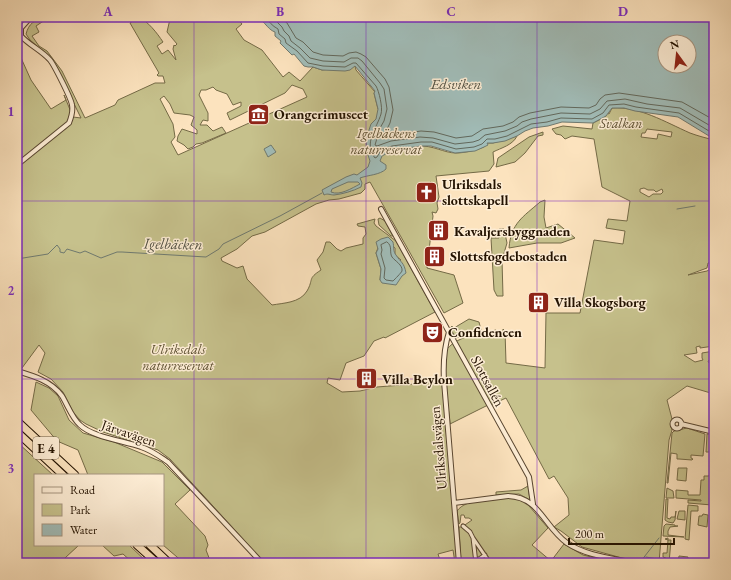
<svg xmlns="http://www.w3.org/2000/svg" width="731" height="580" font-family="'EB Garamond',serif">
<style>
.green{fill:#c6c18c;stroke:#746a46;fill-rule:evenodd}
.water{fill:#a1bdb9;stroke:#6f796f;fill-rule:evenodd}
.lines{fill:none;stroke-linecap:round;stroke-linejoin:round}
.shore{stroke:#62685c;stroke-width:1}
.stream{stroke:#6f796f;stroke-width:1}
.pedestrian-casing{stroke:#594630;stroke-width:5}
.minor-casing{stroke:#594630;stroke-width:6}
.motorway-casing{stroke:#231200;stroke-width:9}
.pedestrian{stroke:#fdedd5;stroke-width:3}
.minor{stroke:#fdedd5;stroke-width:4}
.motorway{stroke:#fce3be;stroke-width:7}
.grid{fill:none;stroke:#7b2cbf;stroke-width:1;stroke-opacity:0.55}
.labels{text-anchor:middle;stroke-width:3;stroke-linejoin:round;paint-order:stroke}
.shield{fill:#fdedd5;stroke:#645440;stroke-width:1}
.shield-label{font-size:13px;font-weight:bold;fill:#231200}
.poi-label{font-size:14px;font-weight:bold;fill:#231200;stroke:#fdedd5;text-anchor:start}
.park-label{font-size:14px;font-style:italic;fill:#5c4f31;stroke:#fdedd5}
.street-label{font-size:14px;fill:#231200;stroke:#fdedd5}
.water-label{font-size:15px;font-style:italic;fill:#4f4e41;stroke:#fdedd5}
.neatline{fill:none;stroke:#7b2cbf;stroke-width:1.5}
.grid-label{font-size:13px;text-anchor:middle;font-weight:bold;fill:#7b2cbf}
</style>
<rect width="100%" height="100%" fill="#fce3be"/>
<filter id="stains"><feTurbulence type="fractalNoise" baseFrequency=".005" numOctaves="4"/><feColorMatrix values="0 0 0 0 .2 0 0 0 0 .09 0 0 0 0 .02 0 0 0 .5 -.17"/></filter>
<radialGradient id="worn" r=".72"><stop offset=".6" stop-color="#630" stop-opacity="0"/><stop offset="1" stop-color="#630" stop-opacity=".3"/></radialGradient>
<path class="green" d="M 44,17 L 58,17 L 54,21 L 45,20 L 36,26 L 39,32 L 32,36 L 39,46 L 47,51 L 62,71 L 85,118 L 115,105 L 118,100 L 155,83 L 165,83 L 163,76 L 158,76 L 157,75 L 159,73 L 130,23 L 138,17 C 148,21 157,33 163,42 L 157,46 L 162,54 L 168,50 L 176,60 L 173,49 L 174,45 L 175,46 L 177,44 L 167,32 L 170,19 L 168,17 L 236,17 L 242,24 L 236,29 L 244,40 L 262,50 L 283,77 L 289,72 L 300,81 L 313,67 L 322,70 L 355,66 L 356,70 L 375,92 L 374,93 L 378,109 L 418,146 C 433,145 444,153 456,153 C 465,153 476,150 484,147 L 487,143 L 493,143 L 517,136 C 513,145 501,148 493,152 L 494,164 L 489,171 L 436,176 L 439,197 L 437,203 L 438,209 L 436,213 L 432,212 L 433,216 L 427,268 L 454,275 L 463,303 L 444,313 L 370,182 L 365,184 L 365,189 L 361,193 L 339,199 L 329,200 L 316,204 L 265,232 L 252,236 L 237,249 L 221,258 L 222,261 L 237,268 L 243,266 L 247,279 L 272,305 C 283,303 300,303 307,291 C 314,279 307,279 321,270 L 317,260 L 323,252 L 326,242 L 330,242 L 337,249 L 341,251 L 346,248 L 363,244 L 363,238 L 366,234 L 365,227 L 358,226 L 357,224 L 375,219 L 374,223 L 376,226 L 396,241 L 435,312 L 385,338 L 384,337 L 374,341 L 364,356 L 346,363 L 340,380 L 328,378 L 327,383 L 342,392 L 360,391 L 377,387 L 439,382 L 442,383 L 458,563 L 455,563 L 453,550 L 438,554 L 441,563 L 265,563 L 170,459 L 158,450 L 103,432 L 86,424 L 80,420 L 73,412 L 63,392 L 51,379 L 38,372 L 45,353 L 39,345 L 22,368 L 17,367 L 17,49 L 31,80 L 51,109 L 66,100 L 64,95 L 73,117 L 81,118 L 52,59 L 30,40 L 26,34 C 29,23 34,21 44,17 ZM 292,85 L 303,89 L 307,97 L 178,155 L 171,142 L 175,137 L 173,124 L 160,99 L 164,96 L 170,104 L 174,113 L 190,115 L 194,117 L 191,125 L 197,130 L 197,134 L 182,129 L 178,136 L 177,141 L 184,145 L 188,149 L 193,147 L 196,144 L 202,143 L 226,133 L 222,127 L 213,131 L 207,125 L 200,125 L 203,120 L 208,121 L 208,113 L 199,95 L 201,90 L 206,90 L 213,87 L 216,90 L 227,94 L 233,105 L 241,102 L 241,106 L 227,113 L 230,120 L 285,93 ZM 431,182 L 434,193 L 424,198 L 417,197 C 414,187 423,185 431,182 ZM 382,239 L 395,248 L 395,255 L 401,260 L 380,280 L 381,269 L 376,253 L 381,240 Z
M 612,108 C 639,106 665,122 690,133 C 698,136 706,138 714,140 L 714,259 L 711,263 L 708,263 L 707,268 L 688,275 L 707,271 L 714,267 L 714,346 L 700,348 L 700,346 L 696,347 L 697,353 L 684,355 L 695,362 L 703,360 L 702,358 L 702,353 L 714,351 L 714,359 L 710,360 L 708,361 L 709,363 L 714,362 L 714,394 L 687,386 L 667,400 L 672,419 L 673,419 L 671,423 L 672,430 L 669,440 L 659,563 L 640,563 L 582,547 L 561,531 L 554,527 L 569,515 L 568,498 L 554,476 L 549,479 L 506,398 L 493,404 L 486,406 L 450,424 C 449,409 440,361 447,349 C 450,346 455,341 459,340 C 470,334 484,333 496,330 L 497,334 L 503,333 L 503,329 L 505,331 L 506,363 L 545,368 L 546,313 L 580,313 L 594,240 L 623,244 L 625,231 L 606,228 L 608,219 L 627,221 L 630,201 L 602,187 L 594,139 L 572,136 L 565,139 L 561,135 L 556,134 L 552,129 L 563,126 L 592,129 L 593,123 L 601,119 L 604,121 L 603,118 L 606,116 L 607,113 L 609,114 ZM 647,129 L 672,132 L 671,137 L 658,134 L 657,139 L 641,137 L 642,133 L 645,133 ZM 644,188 L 648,190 L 654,190 L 656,192 L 662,189 L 663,192 L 661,194 L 653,194 L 649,197 L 640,192 L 640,189 Z
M 543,132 L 543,135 L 538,136 L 525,153 L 515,162 L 496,167 L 498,158 L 529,137 Z
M 545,200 L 544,217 L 546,228 L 558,224 L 575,238 L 561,243 L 537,243 L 509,248 C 511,223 523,217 540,202 Z
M 380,218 L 385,221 L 393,236 L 391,236 L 379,225 L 378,219 Z
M 499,229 L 504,229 L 507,243 L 502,260 L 503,296 L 497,296 L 494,290 L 491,238 L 499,238 Z
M 469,319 L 479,322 L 481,330 L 456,338 L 450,328 L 452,326 L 454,328 Z
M 36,382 L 49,388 L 58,396 L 69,420 L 83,433 L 114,442 L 162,462 L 190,490 L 175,504 L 205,536 L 208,545 L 206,550 L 211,563 L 184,563 L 163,545 L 163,475 L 88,475 L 78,450 L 57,441 L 31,410 Z
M 687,428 L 705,434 L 703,456 L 691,455 L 691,458 L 693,459 L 692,460 L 679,459 L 677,459 L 677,454 L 671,453 L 668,483 L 667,483 L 672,433 L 674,431 Z
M 707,434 L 714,435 L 714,452 L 706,452 Z
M 17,442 L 53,475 L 35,475 L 35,545 L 79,545 L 65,558 L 70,563 L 17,563 Z
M 678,468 L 687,468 L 686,481 L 677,480 Z
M 709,475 L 714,475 L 714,502 L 712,502 L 712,505 L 688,503 L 688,500 L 701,501 L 701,500 L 676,498 L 676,490 L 688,491 L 688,495 L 700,495 L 701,480 L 704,480 L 704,476 L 709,476 Z
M 528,486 L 530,500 L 519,494 L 496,495 L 496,492 L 521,490 Z
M 667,488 L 673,491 L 674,498 L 666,498 Z
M 510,498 L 523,499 L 548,528 L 532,545 L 551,561 L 564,544 L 583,555 L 616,563 L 461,563 L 459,527 L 462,527 L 472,520 L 469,518 L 465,518 L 464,515 L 461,515 L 460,523 L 459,524 L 457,511 C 466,498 495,499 510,498 Z
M 666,499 L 668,499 L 667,518 L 670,519 L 671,517 L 675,517 L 676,511 L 675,520 L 673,523 L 668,522 L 665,520 Z
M 688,505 L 698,506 L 698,511 L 691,511 L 689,540 L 685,539 Z
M 679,511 L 685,511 L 685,520 L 677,519 Z
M 703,514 L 708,515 L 707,527 L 698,525 L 699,516 L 702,516 Z
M 666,524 L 675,525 L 675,526 L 678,526 L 670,527 L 668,531 L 668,535 L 684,537 L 663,536 L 664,526 Z
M 668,538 L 668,540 L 671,540 L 669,563 L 666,563 L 666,558 L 663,557 L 663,553 L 667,553 L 668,540 L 665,539 Z
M 102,545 L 129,545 L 148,563 L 133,563 L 123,554 L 114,556 Z
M 679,556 L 688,557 L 687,563 L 678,563 Z"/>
<path class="water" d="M 253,17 L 714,17 L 714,139 L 678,117 L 635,111 L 624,108 L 612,108 L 606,116 L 593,123 L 562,122 L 548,126 L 533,128 L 525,131 L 517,136 L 505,141 L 493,143 L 487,143 L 488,145 L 484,147 L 475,151 L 455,153 L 431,146 L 421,146 L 393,150 L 382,156 L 380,161 L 386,165 L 386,169 C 380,175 368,175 360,178 L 362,183 L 361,187 C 353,191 343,194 334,195 C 330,195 328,193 324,195 L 322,190 L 346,177 L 354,174 L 357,175 L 368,167 L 370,161 L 367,152 L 366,139 L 371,124 L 376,119 L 378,109 L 374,93 L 375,91 L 355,66 L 350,70 L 345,71 L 322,70 L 313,67 L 308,67 L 304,66 L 294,54 L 292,55 L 280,43 L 281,41 L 275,36 L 275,32 C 269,30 266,24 261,20 L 258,20 ZM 665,42 L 689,42 L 689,66 L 665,66 ZM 348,182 L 358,182 L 360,184 C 352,188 340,196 331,192 L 332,189 Z
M 271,145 L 276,152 L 268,157 L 264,149 Z
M 388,237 L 393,242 C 394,246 393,252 396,255 C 401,263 404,262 406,273 L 402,276 L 396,285 L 382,283 L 380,280 L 381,269 L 376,253 L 378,249 L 376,242 L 381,239 Z"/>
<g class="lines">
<path class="shore" d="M 264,17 C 269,21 272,26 278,29 L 279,34 L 285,39 L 286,43 L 297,51 L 308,63 L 323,66 L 345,67 L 353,63 L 356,63 L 376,86 C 379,91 383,108 381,114 C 377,128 363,143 375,158 L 377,157 L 381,150 L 392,146 L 421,142 L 432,142 L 456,149 L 474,147 L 482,144 L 487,139 L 495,139 L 507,136 L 531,124 L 547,122 L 561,118 L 592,119 L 603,113 L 609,105 L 624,104 L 636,107 L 679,113 L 714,134
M 272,17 L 282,27 L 284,31 L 289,36 L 291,41 L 300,48 L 310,58 L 323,61 L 344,62 L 351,58 L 358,58 L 362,61 L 380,83 L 384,89 L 387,109 L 384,121 L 380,128 L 375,145 L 377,146 L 391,141 L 420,137 L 433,138 L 455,144 L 473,142 L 479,140 L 485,135 L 505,131 L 517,126 L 522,122 L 531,119 L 561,113 L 590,114 L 600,109 L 607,101 L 625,99 L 647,104 L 680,108 L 714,128
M 280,17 L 287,23 L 296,38 L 303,42 L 313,52 L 323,55 L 343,56 L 349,53 L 356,52 L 361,54 L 366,57 L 385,79 L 389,87 L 393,110 L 390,123 L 384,135 L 386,136 L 421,131 L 434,132 L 456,138 L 472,136 L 483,129 L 503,126 L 513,122 L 519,117 L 530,113 L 561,107 L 589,108 L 596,105 L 600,99 L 605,95 L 619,93 L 682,102 L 714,120
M 387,242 C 393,246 389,252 392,257 C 395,261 403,265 402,271 C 401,273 395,279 393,281 L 386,280 L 384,278 L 385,268 L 381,254 L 382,250 L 381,245 Z"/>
<path class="stream" d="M 677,209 L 695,206
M 17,259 L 48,254 L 57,245 L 60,249 L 60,252 L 64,253 L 67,249 L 80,253 L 85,251 L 101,258 L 117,252 L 122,252 L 206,257 L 219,249 L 223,244 L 280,216 L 322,193
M 646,557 L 657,559
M 641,561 L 659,538"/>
<defs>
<path id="pedestrian" d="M 463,526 L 470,532 L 473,538
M 476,561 L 485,555
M 476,563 L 473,538 L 490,563"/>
<path id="minor" d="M 17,165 L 69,123 C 71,118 73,110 72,105 C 71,98 54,65 50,60 C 41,50 29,45 21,36 L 21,28 L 31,17
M 381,209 L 529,477 L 533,504
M 449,332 C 444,348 443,364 444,381 L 459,563
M 17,371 C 34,376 51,381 62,396 C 68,406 72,418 80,425 C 92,437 125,441 141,447 C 151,450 159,456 168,462 L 262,563
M672.5 424a4.5 4.5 0 1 1 9 0a4.5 4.5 0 1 1-9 0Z
M 681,424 L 714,432
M 454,503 L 508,496 C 540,497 544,527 567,543 C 587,556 611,558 635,563"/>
<path id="motorway" d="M 17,421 L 75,475
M 17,432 L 63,475
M 137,545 L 157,563
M 150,545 L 169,563"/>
</defs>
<use href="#pedestrian" class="pedestrian-casing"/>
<use href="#minor" class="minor-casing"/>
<use href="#motorway" class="motorway-casing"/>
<use href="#pedestrian" class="pedestrian"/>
<use href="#minor" class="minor"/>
<use href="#motorway" class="motorway"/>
</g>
<path class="grid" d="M 194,17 L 194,563M 366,17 L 366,563M 537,17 L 537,563M 17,201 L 714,201M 17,379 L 714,379"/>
<defs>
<symbol id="museum-square" viewBox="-11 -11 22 22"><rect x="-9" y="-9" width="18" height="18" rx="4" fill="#8f2418" stroke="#fdedd5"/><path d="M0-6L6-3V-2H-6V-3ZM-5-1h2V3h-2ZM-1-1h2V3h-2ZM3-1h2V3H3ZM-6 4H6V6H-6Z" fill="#fff"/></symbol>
<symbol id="church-square" viewBox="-11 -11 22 22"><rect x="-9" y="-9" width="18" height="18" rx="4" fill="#8f2418" stroke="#fdedd5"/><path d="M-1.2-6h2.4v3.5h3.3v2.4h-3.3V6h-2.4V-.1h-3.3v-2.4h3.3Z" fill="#fff"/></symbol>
<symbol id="building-square" viewBox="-11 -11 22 22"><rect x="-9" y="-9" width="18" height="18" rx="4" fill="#8f2418" stroke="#fdedd5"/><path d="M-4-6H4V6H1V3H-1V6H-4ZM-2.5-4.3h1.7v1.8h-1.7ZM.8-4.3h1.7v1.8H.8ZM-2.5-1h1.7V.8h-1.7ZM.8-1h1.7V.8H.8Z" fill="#fff"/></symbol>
<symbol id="theatre-square" viewBox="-11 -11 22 22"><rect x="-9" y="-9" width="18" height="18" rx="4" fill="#8f2418" stroke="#fdedd5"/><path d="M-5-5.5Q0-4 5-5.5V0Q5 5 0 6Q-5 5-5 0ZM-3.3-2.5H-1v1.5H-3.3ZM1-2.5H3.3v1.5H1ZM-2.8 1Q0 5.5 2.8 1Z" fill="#fff"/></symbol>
</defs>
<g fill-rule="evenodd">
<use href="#museum-square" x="246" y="102" width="25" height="25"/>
<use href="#church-square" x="414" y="180" width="25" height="25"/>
<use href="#building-square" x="426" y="218" width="25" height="25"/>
<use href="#building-square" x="422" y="244" width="25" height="25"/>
<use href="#building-square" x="526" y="290" width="25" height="25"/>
<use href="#theatre-square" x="420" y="320" width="25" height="25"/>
<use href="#building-square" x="354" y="366" width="25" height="25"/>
</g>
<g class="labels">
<rect class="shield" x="33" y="437" width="26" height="22" rx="3"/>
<g class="shield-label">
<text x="46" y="453">E 4</text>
</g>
<g class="poi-label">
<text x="274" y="119">Orangerimuseet</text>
<text x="442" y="189">Ulriksdals<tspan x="442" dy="16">slottskapell</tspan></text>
<text x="454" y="236">Kavaljersbyggnaden</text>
<text x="450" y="261">Slottsfogdebostaden</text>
<text x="554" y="307">Villa Skogsborg</text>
<text x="448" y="337">Confidencen</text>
<text x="382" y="384">Villa Beylon</text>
</g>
<g class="park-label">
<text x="621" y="128">Svalkan</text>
<text x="386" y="138">Igelbäckens<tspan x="386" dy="16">naturreservat</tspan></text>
<text x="178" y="354">Ulriksdals<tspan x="178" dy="16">naturreservat</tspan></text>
</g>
<g class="street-label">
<text transform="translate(488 381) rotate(62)" y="5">Slottsallén</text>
<text transform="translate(129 433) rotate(19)" y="5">Järvavägen</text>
<text transform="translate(438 448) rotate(-95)" y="5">Ulriksdalsvägen</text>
</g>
<g class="water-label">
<text x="456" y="89">Edsviken</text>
<text transform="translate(173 244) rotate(1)" y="5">Igelbäcken</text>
</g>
</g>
<rect width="731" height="580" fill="none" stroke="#fce3be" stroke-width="44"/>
<rect x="34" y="474" width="130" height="72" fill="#fdedd5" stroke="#a69580"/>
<rect x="42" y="487" width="20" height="6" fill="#fdedd5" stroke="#a69580"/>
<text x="70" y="494" font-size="12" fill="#231200">Road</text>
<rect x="42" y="504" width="20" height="12" fill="#c6c18c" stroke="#a69580"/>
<text x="70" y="514" font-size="12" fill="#231200">Park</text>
<rect x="42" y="524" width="20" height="12" fill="#a1bdb9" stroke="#a69580"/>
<text x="70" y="534" font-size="12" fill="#231200">Water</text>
<g transform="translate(677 54) rotate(345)"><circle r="19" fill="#fdedd5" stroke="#a69580"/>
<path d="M0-3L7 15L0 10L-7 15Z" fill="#8f2418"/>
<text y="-6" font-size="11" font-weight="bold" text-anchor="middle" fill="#231200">N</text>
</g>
<path d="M569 538v6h105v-6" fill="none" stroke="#231200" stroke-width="2"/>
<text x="575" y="538" font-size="12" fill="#231200" stroke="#fdedd5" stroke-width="3" paint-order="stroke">200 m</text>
<rect x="22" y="22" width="687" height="536" class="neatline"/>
<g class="grid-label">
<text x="108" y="16">A</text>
<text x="280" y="16">B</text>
<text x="451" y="16">C</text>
<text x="623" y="16">D</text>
<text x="11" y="116">1</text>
<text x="11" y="295">2</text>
<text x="11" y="473">3</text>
</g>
<rect width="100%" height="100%" filter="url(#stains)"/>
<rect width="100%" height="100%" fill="url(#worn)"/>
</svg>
